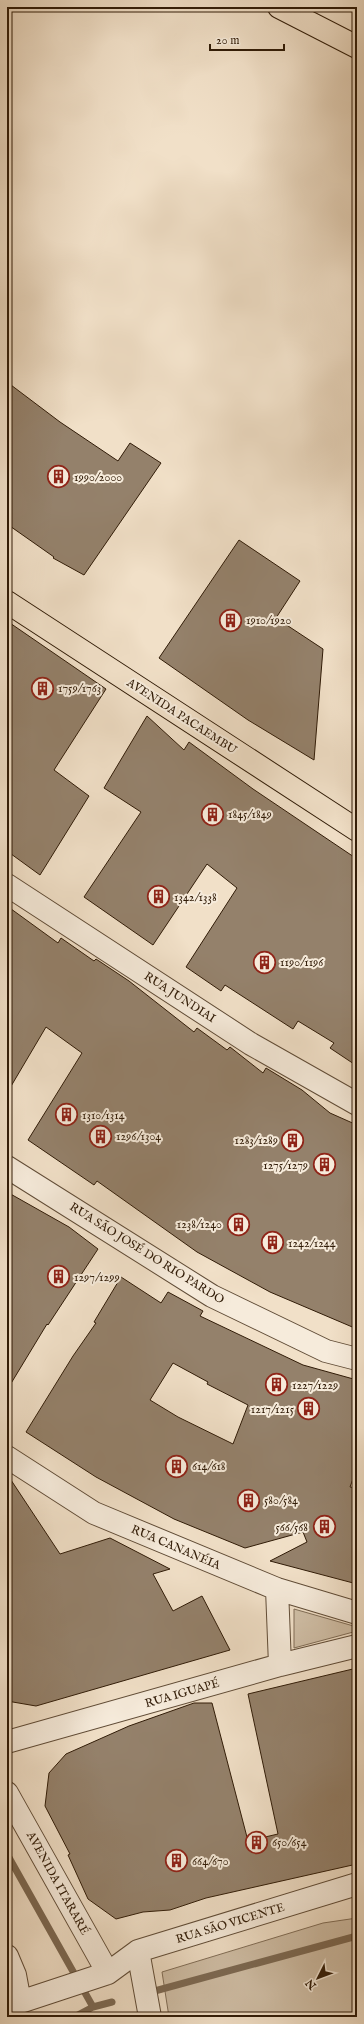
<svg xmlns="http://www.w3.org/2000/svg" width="364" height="2024" font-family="'IM FELL English',serif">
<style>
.green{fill:#d0bfa7;stroke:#806d57}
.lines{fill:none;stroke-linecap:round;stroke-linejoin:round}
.stream{stroke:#7c6953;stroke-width:7}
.building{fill:#94816b;stroke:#301b07;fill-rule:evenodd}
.minor-casing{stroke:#604c37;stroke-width:24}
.major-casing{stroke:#301b07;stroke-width:24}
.minor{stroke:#f6ebdb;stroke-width:22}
.major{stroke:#f1e0c8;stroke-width:22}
.labels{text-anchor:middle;stroke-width:4;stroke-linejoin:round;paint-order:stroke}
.poi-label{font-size:12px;fill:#301b07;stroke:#f6ebdb;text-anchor:start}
.street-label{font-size:12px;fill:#301b07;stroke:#f6ebdb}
</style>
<rect width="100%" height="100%" fill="#f1e0c8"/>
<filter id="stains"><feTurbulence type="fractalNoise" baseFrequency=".005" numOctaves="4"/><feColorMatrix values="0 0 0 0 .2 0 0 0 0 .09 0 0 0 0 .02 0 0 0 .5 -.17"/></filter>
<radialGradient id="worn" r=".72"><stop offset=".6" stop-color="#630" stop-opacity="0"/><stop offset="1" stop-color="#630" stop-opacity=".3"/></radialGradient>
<path class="green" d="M 294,1609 L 357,1627 L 357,1631 L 294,1648 Z
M 357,1918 L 357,2017 L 169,2017 L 162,1972 L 323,1923 Z"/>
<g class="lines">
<path class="stream" d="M 7,1854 L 93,2007
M 151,1992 L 357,1936
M 74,2017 L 93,2007 L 112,2002"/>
</g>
<path class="building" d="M 7,382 L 60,422 L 118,461 L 130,443 L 161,463 L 84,575 L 53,558 L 54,557 L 7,524 Z
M 239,540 L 300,581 L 276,618 L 323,649 L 314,760 L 248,720 L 159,658 Z
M 7,621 L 106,689 L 54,770 L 89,796 L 40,875 L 7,851 Z
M 147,716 L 184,750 L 189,742 L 253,789 L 357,859 L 357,1066 L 330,1048 L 334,1043 L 298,1021 L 293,1029 L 225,985 L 221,991 L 186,967 L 237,888 L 207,864 L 153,945 L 84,897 L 141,812 L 104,788 Z
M 7,906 L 58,943 L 61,938 L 94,961 L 96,959 L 129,981 L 194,1032 L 197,1028 L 227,1050 L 230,1047 L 263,1073 L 266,1068 L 302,1090 L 330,1113 L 357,1125 L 357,1329 L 270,1292 L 197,1252 L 97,1181 L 94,1185 L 28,1140 L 82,1053 L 46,1027 L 7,1093 Z
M 7,1192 L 69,1227 L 98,1249 L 48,1325 L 47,1324 L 7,1390 Z
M 121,1277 L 161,1303 L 168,1292 L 203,1311 L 200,1316 L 303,1365 L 357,1380 L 357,1468 L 350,1487 L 357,1488 L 357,1584 L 270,1561 L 307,1542 L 303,1532 L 245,1548 L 174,1519 L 96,1477 L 26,1432 L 73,1356 L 96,1323 L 94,1322 ZM 173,1363 L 208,1382 L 207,1384 L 248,1405 L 233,1444 L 178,1417 L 150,1400 Z
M 7,1474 L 60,1554 L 110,1538 L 170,1569 L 153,1574 L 173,1611 L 202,1596 L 230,1650 L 36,1706 L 7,1701 Z
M 357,1668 L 357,1864 L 206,1898 L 170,1910 L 143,1912 L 116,1919 L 88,1899 L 68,1855 L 70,1854 L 45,1806 L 49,1773 L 66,1754 L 129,1726 L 194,1703 L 212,1703 L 248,1841 L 278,1834 L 248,1694 Z"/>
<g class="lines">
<defs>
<path id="minor" d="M 7,885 L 251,1044 L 357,1104
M 7,1167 L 212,1296 L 326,1351 L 357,1359
M 7,1457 L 94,1513 L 277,1589 L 357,1613
M 277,1589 L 280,1665
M 7,1742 L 280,1665 L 357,1646
M 7,1793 L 108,1973
M 138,1951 L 150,2017
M 7,1956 L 15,1975 L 20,2002
M 7,2009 L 20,2002 L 108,1973 L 138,1951 L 357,1884"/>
<path id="major" d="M 279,7 L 357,47
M 7,602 L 357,830"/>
</defs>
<use href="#minor" class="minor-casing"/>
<use href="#major" class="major-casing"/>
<use href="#minor" class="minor"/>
<use href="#major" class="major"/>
</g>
<defs>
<symbol id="building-ring" viewBox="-11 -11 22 22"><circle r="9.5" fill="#f6ebdb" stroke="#8f2418" stroke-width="1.5"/><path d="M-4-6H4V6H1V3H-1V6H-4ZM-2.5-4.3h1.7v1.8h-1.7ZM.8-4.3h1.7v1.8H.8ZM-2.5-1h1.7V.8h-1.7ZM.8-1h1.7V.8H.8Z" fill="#8f2418"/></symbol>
</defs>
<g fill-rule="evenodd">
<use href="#building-ring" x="46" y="464" width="25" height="25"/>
<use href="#building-ring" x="218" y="608" width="25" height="25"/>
<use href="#building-ring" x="30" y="676" width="25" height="25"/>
<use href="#building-ring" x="200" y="802" width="25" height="25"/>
<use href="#building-ring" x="146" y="884" width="25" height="25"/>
<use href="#building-ring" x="252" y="950" width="25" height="25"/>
<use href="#building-ring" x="54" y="1102" width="25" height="25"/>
<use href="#building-ring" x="88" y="1124" width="25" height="25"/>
<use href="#building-ring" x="280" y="1128" width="25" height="25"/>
<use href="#building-ring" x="312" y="1152" width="25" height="25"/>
<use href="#building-ring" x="226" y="1212" width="25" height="25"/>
<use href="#building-ring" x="260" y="1230" width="25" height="25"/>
<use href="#building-ring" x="46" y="1264" width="25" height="25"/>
<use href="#building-ring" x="264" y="1372" width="25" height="25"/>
<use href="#building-ring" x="296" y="1396" width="25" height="25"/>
<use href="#building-ring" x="164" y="1454" width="25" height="25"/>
<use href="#building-ring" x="236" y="1488" width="25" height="25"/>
<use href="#building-ring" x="312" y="1514" width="25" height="25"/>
<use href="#building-ring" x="244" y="1830" width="25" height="25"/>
<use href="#building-ring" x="164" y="1848" width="25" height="25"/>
</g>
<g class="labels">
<g class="poi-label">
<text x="74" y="481">1990/2000</text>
<text x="246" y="624">1910/1920</text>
<text x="58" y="692">1759/1763</text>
<text x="228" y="818">1845/1849</text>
<text x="174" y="901">1342/1338</text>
<text x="280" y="966">1190/1196</text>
<text x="82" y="1119">1310/1314</text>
<text x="116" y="1140">1296/1304</text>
<text x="278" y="1144" text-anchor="end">1283/1289</text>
<text x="308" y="1169" text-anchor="end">1275/1279</text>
<text x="222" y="1228" text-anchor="end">1238/1240</text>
<text x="288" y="1247">1242/1244</text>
<text x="74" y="1281">1297/1299</text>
<text x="292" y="1389">1227/1229</text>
<text x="294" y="1413" text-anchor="end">1217/1215</text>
<text x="192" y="1470">614/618</text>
<text x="264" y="1504">580/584</text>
<text x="308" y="1531" text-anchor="end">566/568</text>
<text x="272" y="1846">650/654</text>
<text x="192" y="1865">664/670</text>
</g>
<g class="street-label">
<text transform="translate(182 716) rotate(33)" y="4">AVENIDA PACAEMBU</text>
<text transform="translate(180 997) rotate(33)" y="4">RUA JUNDIAI</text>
<text transform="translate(147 1253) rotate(32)" y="4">RUA SÃO JOSÉ DO RIO PARDO</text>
<text transform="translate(176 1547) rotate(23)" y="4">RUA CANANÉIA</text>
<text transform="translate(182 1693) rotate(-16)" y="4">RUA IGUAPÉ</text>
<text transform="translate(58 1883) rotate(61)" y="4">AVENIDA ITARARÉ</text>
<text transform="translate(230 1923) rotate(-17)" y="4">RUA SÃO VICENTE</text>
</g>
</g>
<rect width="364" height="2024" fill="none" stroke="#f1e0c8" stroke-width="24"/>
<rect x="8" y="8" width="348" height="2008" fill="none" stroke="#301b07" stroke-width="2"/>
<rect x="12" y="12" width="340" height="2000" fill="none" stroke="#301b07"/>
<g transform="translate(318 1978) rotate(228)" stroke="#f6ebdb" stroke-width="3" paint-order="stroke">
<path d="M0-3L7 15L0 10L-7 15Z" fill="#301b07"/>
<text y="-6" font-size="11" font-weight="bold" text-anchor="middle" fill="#301b07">N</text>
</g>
<path d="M210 44v6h74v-6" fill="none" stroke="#301b07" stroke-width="2"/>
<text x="216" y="44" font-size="12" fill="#301b07" stroke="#f6ebdb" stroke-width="3" paint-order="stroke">20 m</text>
<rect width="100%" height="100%" filter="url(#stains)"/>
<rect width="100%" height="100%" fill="url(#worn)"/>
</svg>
